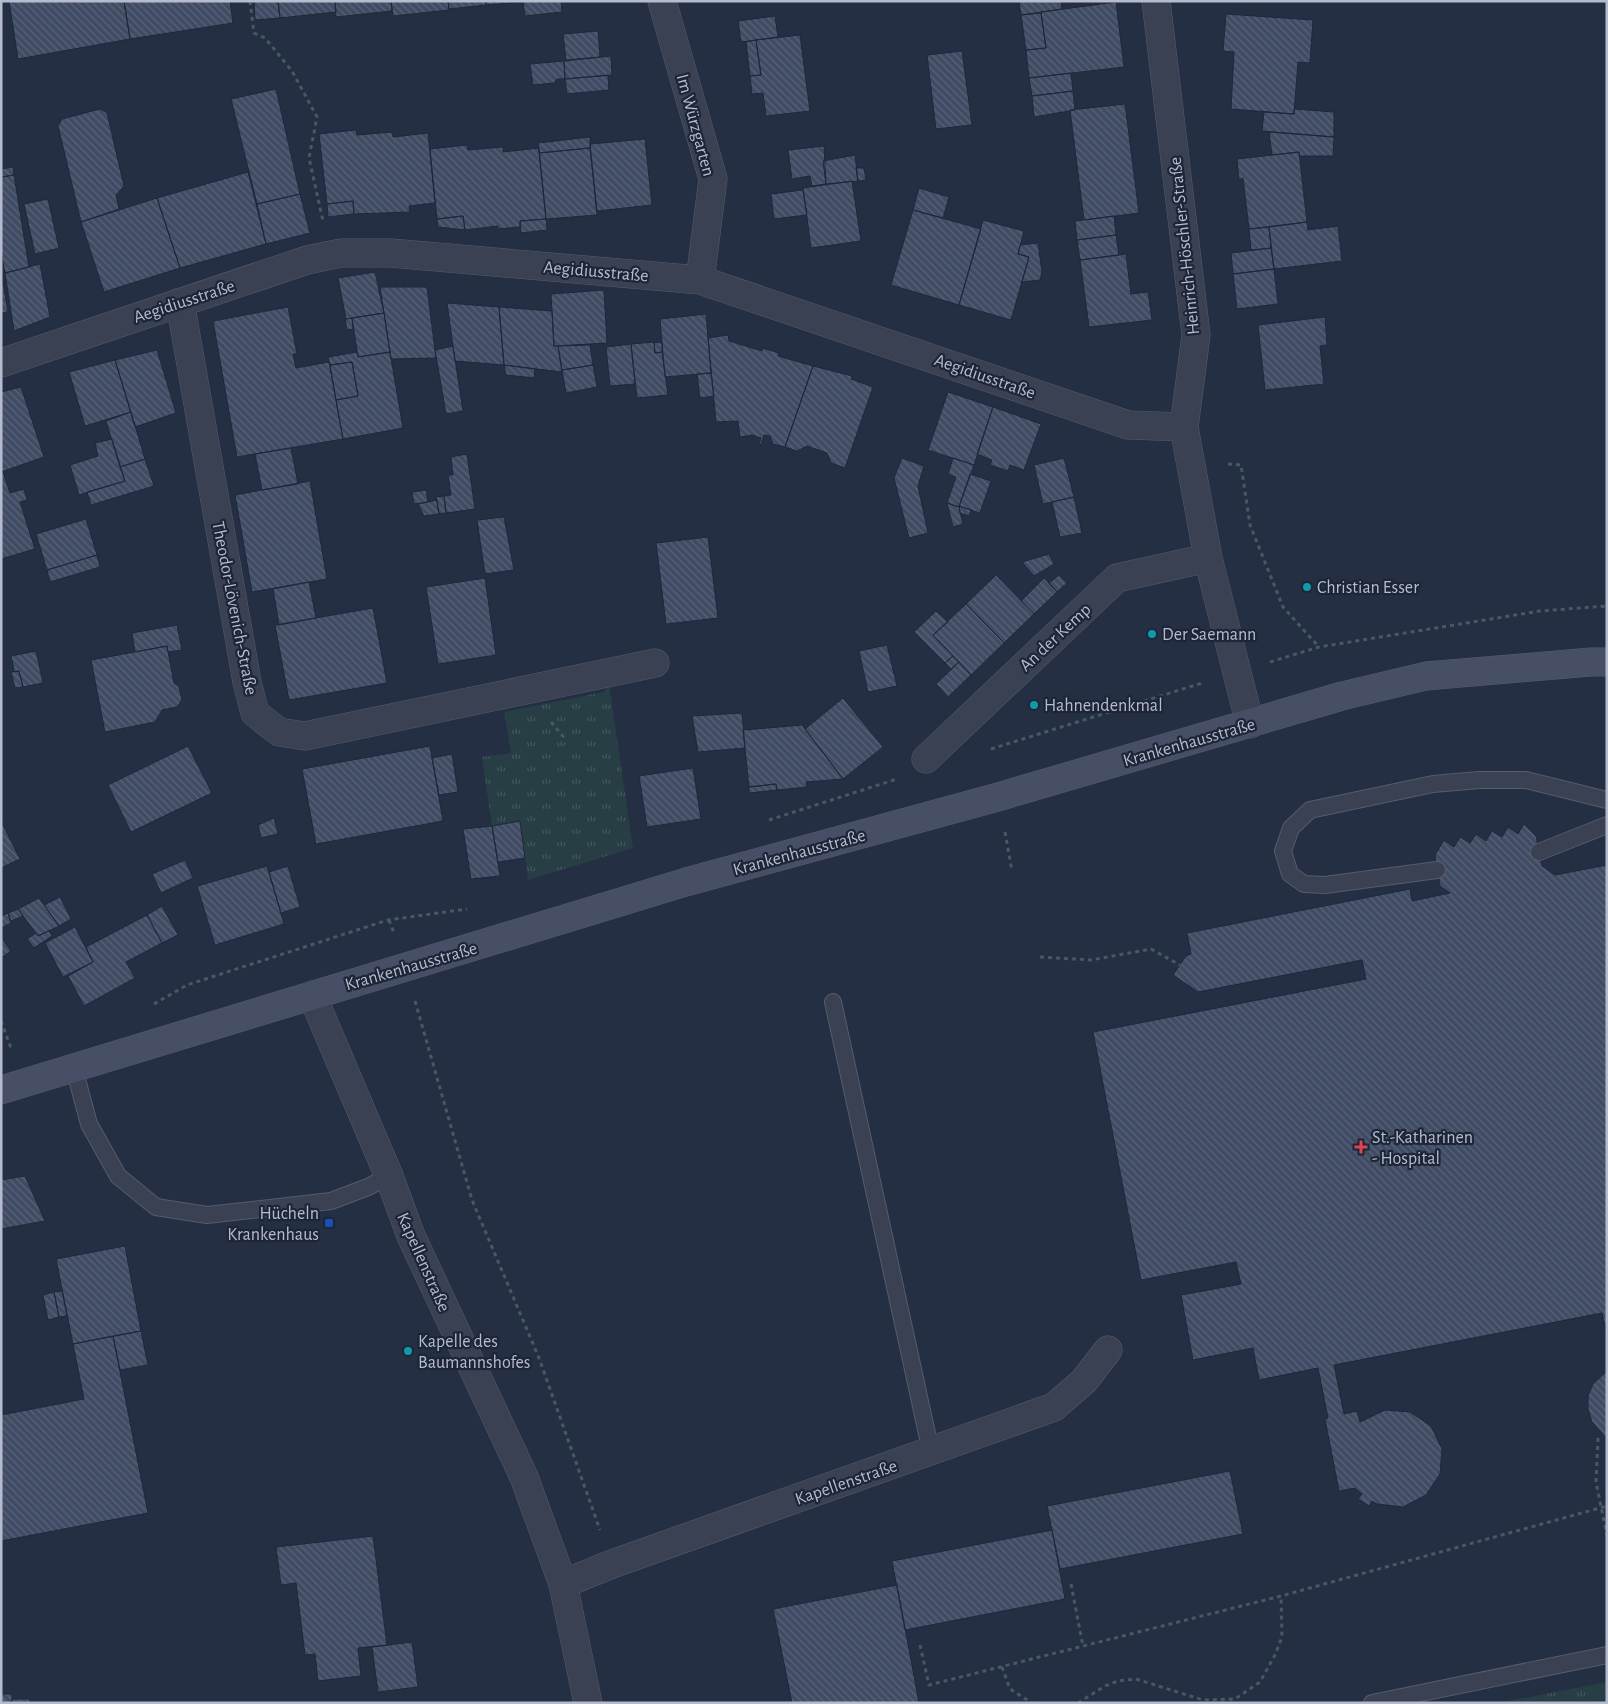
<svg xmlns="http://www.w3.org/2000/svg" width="1608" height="1704" font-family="'Alegreya Sans',sans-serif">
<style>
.grass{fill:url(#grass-tufts)}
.building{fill:url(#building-back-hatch);stroke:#1f283a}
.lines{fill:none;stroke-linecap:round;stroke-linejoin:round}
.lane-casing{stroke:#545c6d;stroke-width:18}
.street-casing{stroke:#545c6d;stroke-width:29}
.secondary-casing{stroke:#545c6d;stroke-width:29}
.path{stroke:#445b61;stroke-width:3;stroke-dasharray:4 4;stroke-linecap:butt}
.lane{stroke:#394153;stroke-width:16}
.street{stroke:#394153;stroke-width:28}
.secondary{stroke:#464f66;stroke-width:28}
.culture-dot{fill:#0f9aa8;stroke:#1d2638;stroke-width:2}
.health-dot{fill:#e0444e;stroke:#1d2638;stroke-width:2}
.transit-dot{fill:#1a4fb4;stroke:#1d2638;stroke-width:2}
.labels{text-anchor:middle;stroke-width:4.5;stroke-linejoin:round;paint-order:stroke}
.street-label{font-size:18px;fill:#b6bccd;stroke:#1d2638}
.poi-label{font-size:18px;fill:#b6bccd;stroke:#1d2638;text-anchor:start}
</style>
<defs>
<pattern id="grass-tufts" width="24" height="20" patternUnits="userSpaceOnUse" patternTransform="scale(1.25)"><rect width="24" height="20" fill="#263e44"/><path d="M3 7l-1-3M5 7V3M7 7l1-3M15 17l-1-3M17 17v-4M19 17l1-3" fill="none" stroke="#43585e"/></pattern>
<pattern id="building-back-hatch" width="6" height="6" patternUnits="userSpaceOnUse" patternTransform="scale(1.25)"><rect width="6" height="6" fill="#404b64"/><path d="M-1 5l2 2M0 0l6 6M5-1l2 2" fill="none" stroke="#596379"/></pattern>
</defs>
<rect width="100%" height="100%" fill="#242f44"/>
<path class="grass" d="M 609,684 L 633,848 L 528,880 L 520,821 L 492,826 L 482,757 L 511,753 L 504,712 L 604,692 Z
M 1607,1682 L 1607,1703 L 1498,1703 Z"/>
<path class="building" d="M 9,1 L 124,1 L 130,39 L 18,59 Z
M 124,1 L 230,1 L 233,23 L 130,39 Z
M 254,1 L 278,1 L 280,18 L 255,20 Z
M 278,1 L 335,1 L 336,12 L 280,18 Z
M 335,1 L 391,1 L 392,11 L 336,17 Z
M 391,1 L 448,1 L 449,10 L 393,16 Z
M 448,1 L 486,1 L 486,5 L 449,9 Z
M 486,1 L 523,1 L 524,2 L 486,5 Z
M 561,1 L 562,12 L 525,16 L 523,1 Z
M 1019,1 L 1061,1 L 1062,9 L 1021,15 Z
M 1116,2 L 1124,67 L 1029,78 L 1026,50 L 1046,48 L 1041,12 Z
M 1041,13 L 1046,48 L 1026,50 L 1021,15 Z
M 1226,14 L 1313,20 L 1310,63 L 1298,62 L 1294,114 L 1231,109 L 1234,52 L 1223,51 Z
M 775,16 L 778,37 L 741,42 L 738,21 Z
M 598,31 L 600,57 L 566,60 L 563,34 Z
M 800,35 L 810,111 L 766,116 L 763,93 L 752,94 L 750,76 L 761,75 L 756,40 Z
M 756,40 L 761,75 L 750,76 L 746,42 Z
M 962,51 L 972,125 L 936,129 L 927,55 Z
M 611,56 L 612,75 L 565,79 L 564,61 Z
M 564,61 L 565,79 L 557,79 L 554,83 L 533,85 L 530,64 Z
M 1071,73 L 1073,91 L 1032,96 L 1029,78 Z
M 608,75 L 609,90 L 567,94 L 565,79 Z
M 276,89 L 300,194 L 257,204 L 231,99 Z
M 1073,91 L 1075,110 L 1034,117 L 1032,96 Z
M 1125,104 L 1139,213 L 1084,220 L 1070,110 Z
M 100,109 L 107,113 L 124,186 L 116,195 L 119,209 L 81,222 L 58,126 L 62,119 Z
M 1294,109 L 1334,112 L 1334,137 L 1262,131 L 1264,112 L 1294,114 Z
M 356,130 L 357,135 L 392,132 L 393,137 L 428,133 L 435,203 L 409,206 L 410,212 L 354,214 L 353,201 L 327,204 L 319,134 Z
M 1269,132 L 1334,137 L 1333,156 L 1300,156 L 1299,152 L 1272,155 Z
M 590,137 L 590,148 L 539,153 L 538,143 Z
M 645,139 L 652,205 L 597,211 L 590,144 Z
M 467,145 L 468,150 L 503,147 L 503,152 L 539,148 L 546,219 L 520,221 L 520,227 L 498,229 L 498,226 L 465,230 L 463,216 L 437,219 L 430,149 Z
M 824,146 L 826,184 L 812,186 L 810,176 L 792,179 L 788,150 Z
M 590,148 L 597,215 L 546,219 L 539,153 Z
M 1299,152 L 1307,222 L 1249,229 L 1243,178 L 1239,180 L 1237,159 Z
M 855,155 L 858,181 L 826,184 L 823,161 Z
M 13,167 L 14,175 L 2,177 L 1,169 Z
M 856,168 L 864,168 L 866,180 L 858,181 Z
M 248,172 L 266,244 L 180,268 L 157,198 Z
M 14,175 L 29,267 L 5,273 L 1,252 L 1,177 Z
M 852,181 L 861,241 L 811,248 L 803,188 Z
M 919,188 L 949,197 L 943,218 L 913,210 Z
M 803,190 L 807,215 L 774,219 L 771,194 Z
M 300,194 L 310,233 L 266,244 L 257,204 Z
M 157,198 L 180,268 L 104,292 L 81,222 Z
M 48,199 L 59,248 L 35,254 L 24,204 Z
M 353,201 L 354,214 L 328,217 L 327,204 Z
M 913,210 L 981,229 L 959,305 L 891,285 Z
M 463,216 L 465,230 L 438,227 L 437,219 Z
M 1114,216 L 1116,235 L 1077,240 L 1075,221 Z
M 546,219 L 547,230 L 521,233 L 520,221 Z
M 983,220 L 1024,231 L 1018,254 L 1029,257 L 1011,320 L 959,305 Z
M 1307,222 L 1308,230 L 1338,226 L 1342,261 L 1274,269 L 1269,227 Z
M 1269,227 L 1271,248 L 1251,250 L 1249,229 Z
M 1116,235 L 1119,255 L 1080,260 L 1077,240 Z
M 1038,243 L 1042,272 L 1040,280 L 1022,282 L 1029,257 L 1018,254 L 1020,245 Z
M 1271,248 L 1274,269 L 1233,274 L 1231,253 Z
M 1126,254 L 1131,294 L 1148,292 L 1152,320 L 1089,327 L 1080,260 Z
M 40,264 L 50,317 L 14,331 L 5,273 Z
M 1274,269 L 1278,304 L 1237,309 L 1233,274 Z
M 1,271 L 8,312 L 1,313 Z
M 375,272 L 384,313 L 346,319 L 338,278 Z
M 380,287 L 427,287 L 436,358 L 391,359 Z
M 604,290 L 607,343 L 554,346 L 551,294 Z
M 447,303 L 499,307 L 504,365 L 455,361 Z
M 288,307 L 297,354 L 293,354 L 296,368 L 329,362 L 343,439 L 237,457 L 213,321 Z
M 499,307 L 552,311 L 554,346 L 558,346 L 562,372 L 504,365 Z
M 384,313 L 390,352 L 358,357 L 352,318 Z
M 706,314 L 711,373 L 665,377 L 660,319 Z
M 1325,317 L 1327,345 L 1320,346 L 1324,384 L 1265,390 L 1258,325 Z
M 352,318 L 353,329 L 347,330 L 345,319 Z
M 728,335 L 729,341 L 762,351 L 763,348 L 779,353 L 778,356 L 813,366 L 785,447 L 773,444 L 770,436 L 764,435 L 761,445 L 759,444 L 761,438 L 752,435 L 740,437 L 738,421 L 716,422 L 708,338 Z
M 654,342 L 662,343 L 662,352 L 655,353 Z
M 654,342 L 655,353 L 662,352 L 668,395 L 637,398 L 631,344 Z
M 631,344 L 635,384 L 610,386 L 606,347 Z
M 590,345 L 593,365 L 562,370 L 558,346 Z
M 453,346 L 463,411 L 446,414 L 435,350 Z
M 157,350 L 176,413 L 135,427 L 115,360 Z
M 357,352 L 358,357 L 390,352 L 403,428 L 343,439 L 336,400 L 358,396 L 352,362 L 330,365 L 328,357 Z
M 115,360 L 131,412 L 85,426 L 69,372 Z
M 352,362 L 358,396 L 336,400 L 330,365 Z
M 504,365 L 535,369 L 534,378 L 506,375 Z
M 593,365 L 597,387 L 566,393 L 562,370 Z
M 813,366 L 852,376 L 851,379 L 873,387 L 845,468 L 831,463 L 827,453 L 807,446 L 797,451 L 785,447 Z
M 711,373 L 714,396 L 700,398 L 697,374 Z
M 21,387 L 44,457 L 1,472 L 1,392 Z
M 948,392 L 993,407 L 974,465 L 928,450 Z
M 993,407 L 1041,424 L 1024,470 L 1010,465 L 1008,471 L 990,465 L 992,460 L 977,454 Z
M 131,412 L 145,459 L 120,467 L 106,421 Z
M 112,439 L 125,481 L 79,495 L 70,465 L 98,456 L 95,443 Z
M 291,448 L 298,484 L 262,490 L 255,454 Z
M 467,454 L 475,509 L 446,513 L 444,496 L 451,495 L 448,475 L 453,475 L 451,457 Z
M 902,458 L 924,466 L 918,486 L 928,533 L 909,538 L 894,478 Z
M 953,458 L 974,465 L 959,507 L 947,503 L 956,477 L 948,474 Z
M 1064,458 L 1074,497 L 1043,504 L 1034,465 Z
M 145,459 L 154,486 L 91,505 L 87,492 L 125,481 L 120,467 Z
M 1,472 L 3,472 L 10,493 L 24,489 L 27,500 L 20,502 L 35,549 L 1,559 Z
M 970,474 L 991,481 L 980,513 L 959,506 Z
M 310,481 L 327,579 L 252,592 L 235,495 Z
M 426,490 L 428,502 L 414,504 L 412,492 Z
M 444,496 L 446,513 L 439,514 L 436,497 Z
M 1074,497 L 1082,533 L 1060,537 L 1052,502 Z
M 437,500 L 439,514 L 424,516 L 418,504 Z
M 947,503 L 959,507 L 963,524 L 953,527 Z
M 959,506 L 971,510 L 969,516 L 960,513 Z
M 504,517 L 514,570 L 485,574 L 477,520 Z
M 86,519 L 97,555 L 47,570 L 36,534 Z
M 708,537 L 718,618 L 666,624 L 656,543 Z
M 1049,554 L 1054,564 L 1034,576 L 1022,562 Z
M 97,555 L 100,567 L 50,582 L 47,570 Z
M 996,575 L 1034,614 L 1004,643 L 966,604 Z
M 1059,575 L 1067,583 L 1057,592 L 1049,583 Z
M 485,578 L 496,655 L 438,664 L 426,587 Z
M 1044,578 L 1057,592 L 1034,614 L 1021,601 Z
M 309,582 L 316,618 L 279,625 L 273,589 Z
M 966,604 L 1004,643 L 971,675 L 933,635 Z
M 373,608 L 387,683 L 289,700 L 275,625 Z
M 936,611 L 948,622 L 933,635 L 953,656 L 945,663 L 914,632 Z
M 177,625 L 182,650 L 168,652 L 167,646 L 135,652 L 132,633 Z
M 887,645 L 897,686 L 868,692 L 859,651 Z
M 167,646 L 174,683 L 179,687 L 182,700 L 177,707 L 162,710 L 155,722 L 105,732 L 91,660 Z
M 36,651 L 43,683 L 23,687 L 19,671 L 11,672 L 14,670 L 11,656 Z
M 953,656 L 959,662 L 951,669 L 945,663 Z
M 959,662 L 971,675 L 948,697 L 936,684 Z
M 19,671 L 23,687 L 15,688 L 11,672 Z
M 843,698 L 883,747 L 843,779 L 805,729 Z
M 742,713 L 745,748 L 698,752 L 692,716 Z
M 802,725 L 843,779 L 806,782 L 807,787 L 777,790 L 776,784 L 749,787 L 743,730 Z
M 188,746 L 212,793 L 131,832 L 108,785 Z
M 430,746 L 443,821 L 316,844 L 302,769 Z
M 452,754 L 458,792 L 439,795 L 432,758 Z
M 693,768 L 701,819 L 647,827 L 639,776 Z
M 776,784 L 777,790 L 749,793 L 749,787 Z
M 274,818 L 278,834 L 261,838 L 258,825 Z
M 1,821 L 20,859 L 1,868 Z
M 520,821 L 525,858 L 498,862 L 492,826 Z
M 1524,824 L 1536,836 L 1542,866 L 1555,875 L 1607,865 L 1607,1334 L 1602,1313 L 1334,1365 L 1344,1414 L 1357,1411 L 1360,1422 L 1385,1410 L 1410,1412 L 1431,1426 L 1442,1449 L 1440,1474 L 1426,1495 L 1403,1507 L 1377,1504 L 1372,1501 L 1369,1506 L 1358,1499 L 1362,1494 L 1355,1488 L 1339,1491 L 1325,1419 L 1328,1418 L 1318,1368 L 1259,1380 L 1253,1348 L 1193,1360 L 1181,1295 L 1241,1284 L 1236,1262 L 1141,1280 L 1093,1032 L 1366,979 L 1362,960 L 1198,992 L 1173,975 L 1186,956 L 1191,954 L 1187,933 L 1410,889 L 1412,901 L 1450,893 L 1440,886 L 1435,855 L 1444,840 L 1454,847 L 1460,837 L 1470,843 L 1476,834 L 1486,841 L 1492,831 L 1502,837 L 1508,827 L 1518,834 Z
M 492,826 L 500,876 L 471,879 L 463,829 Z
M 185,860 L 193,878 L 161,893 L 152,874 Z
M 267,866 L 284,924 L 215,945 L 197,886 Z
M 288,866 L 300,907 L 281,913 L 269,872 Z
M 60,897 L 71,919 L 59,926 L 44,905 Z
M 39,898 L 59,926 L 38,936 L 18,909 Z
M 162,906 L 178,935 L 162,943 L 147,915 Z
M 18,909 L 23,916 L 11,921 L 8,913 Z
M 8,913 L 11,923 L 1,928 L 1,916 Z
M 147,915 L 162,943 L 126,962 L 135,978 L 84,1006 L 68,976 L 93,962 L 86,947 Z
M 75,927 L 93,962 L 63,977 L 45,943 Z
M 49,931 L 52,936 L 34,948 L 27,939 L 36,933 L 38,936 Z
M 1,937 L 11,951 L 1,958 Z
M 25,1176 L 45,1221 L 1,1229 L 1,1180 Z
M 125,1246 L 141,1331 L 73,1344 L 56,1259 Z
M 62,1291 L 67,1316 L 59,1317 L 54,1292 Z
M 54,1292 L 59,1317 L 48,1320 L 43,1295 Z
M 141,1331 L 148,1365 L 120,1370 L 113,1336 Z
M 113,1336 L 148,1513 L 1,1541 L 1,1415 L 84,1399 L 73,1344 Z
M 1607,1371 L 1607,1439 L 1592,1422 L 1588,1409 L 1588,1396 L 1593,1384 Z
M 1230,1471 L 1243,1534 L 1060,1569 L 1047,1506 Z
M 1052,1530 L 1065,1599 L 905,1630 L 892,1561 Z
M 373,1536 L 387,1645 L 358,1648 L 361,1676 L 318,1681 L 315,1654 L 305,1655 L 296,1583 L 281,1585 L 276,1547 Z
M 897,1585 L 919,1703 L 792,1703 L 773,1609 Z
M 412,1642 L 418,1687 L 378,1692 L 372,1647 Z
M 1,1694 L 12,1694 L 12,1703 L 1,1703 Z
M 12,1699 L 28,1699 L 32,1703 L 12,1703 Z"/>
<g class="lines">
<defs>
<path id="lane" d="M 1539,852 L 1607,825
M 1437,870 L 1325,885 L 1304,884 L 1290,874 L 1283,851 L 1291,828 L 1310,810 L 1433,784 L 1479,780 L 1526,780 L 1607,800
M 833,1002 L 931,1452
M 74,1068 L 89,1124 L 118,1176 L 156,1207 L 207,1215 L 331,1201 L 368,1187 L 389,1176
M 1372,1703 L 1607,1655"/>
<path id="street" d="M 662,1 L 713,179 L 700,280
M 1156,1 L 1196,335 L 1184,427 L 1208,558 L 1250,724
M 180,302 L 247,682 L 255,713 L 279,732 L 305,736 L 655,663
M 1,363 L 307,260 L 341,253 L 391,253 L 700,280 L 1128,425 L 1184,427
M 926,759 L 1117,578 L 1208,558
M 312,995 L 389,1176 L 411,1236 L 524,1477 L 563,1584 L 588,1703
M 563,1584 L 612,1564 L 1054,1407 L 1084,1381 L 1108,1350"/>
<path id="secondary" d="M 1,1090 L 686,882 L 998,797 L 1342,696 L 1426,676 L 1591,662 L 1607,662"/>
</defs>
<use href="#lane" class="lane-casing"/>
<use href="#street" class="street-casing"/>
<use href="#secondary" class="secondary-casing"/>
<path class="path" d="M 250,1 L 254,33 L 265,38 L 292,71 L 317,117 L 309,158 L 323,221
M 1228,464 L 1241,465 L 1250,525 L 1283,607 L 1319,647
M 1270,662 L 1319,647 L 1540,611 L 1607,606
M 551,722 L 566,740
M 991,749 L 1202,683
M 769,820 L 897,779
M 1005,832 L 1012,871
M 389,920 L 394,933
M 1040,957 L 1091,960 L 1151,949 L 1180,965
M 415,1001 L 472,1200 L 539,1358 L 600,1530
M 154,1004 L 187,985 L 388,920 L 467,909
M 1,1021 L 12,1051
M 1598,1438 L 1596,1482 L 1607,1536
M 1071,1584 L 1083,1646
M 920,1645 L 929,1685 L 1281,1596 L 1607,1506
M 1002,1667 L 1010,1689 L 1032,1703
M 1078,1703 L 1105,1686 L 1118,1681 L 1136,1679 L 1203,1700 L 1235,1699 L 1260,1682 L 1275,1655 L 1282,1637 L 1281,1596"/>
<use href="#lane" class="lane"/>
<use href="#street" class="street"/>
<use href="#secondary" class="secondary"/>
</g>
<g class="culture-dot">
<circle cx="1307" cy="587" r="5"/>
<circle cx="1152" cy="634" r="5"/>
<circle cx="1034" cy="705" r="5"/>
<circle cx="408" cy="1351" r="5"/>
</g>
<path class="health-dot" d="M1358.5 1139.5h5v5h5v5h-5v5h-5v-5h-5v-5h5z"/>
<rect class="transit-dot" x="324" y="1218" width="10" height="10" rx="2.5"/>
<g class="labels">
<g class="street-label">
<text transform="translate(696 125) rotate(75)" y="6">Im Würzgarten</text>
<text transform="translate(1184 246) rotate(-96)" y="6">Heinrich-Höschler-Straße</text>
<text transform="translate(596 271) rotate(5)" y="6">Aegidiusstraße</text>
<text transform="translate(184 301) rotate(-18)" y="6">Aegidiusstraße</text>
<text transform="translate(985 376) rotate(19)" y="6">Aegidiusstraße</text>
<text transform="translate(235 608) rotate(79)" y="6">Theodor-Lövenich-Straße</text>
<text transform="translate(1055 637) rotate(-43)" y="6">An der Kemp</text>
<text transform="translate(1189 742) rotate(-16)" y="6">Krankenhausstraße</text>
<text transform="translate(799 852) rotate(-15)" y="6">Krankenhausstraße</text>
<text transform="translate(411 966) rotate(-16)" y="6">Krankenhausstraße</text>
<text transform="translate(424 1262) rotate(66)" y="6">Kapellenstraße</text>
<text transform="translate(846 1482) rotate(-19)" y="6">Kapellenstraße</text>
</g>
<g class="poi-label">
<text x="1317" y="593">Christian Esser</text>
<text x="1162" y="640">Der Saemann</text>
<text x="1044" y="711">Hahnendenkmal</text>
<text x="1372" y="1143">St.-Katharinen<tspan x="1372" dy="21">- Hospital</tspan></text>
<text x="319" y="1219" text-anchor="end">Hücheln<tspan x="319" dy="21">Krankenhaus</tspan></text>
<text x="418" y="1347">Kapelle des<tspan x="418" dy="21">Baumannshofes</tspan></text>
</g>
</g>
<rect width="1608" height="1704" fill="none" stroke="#b6bccd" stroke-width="5"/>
</svg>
